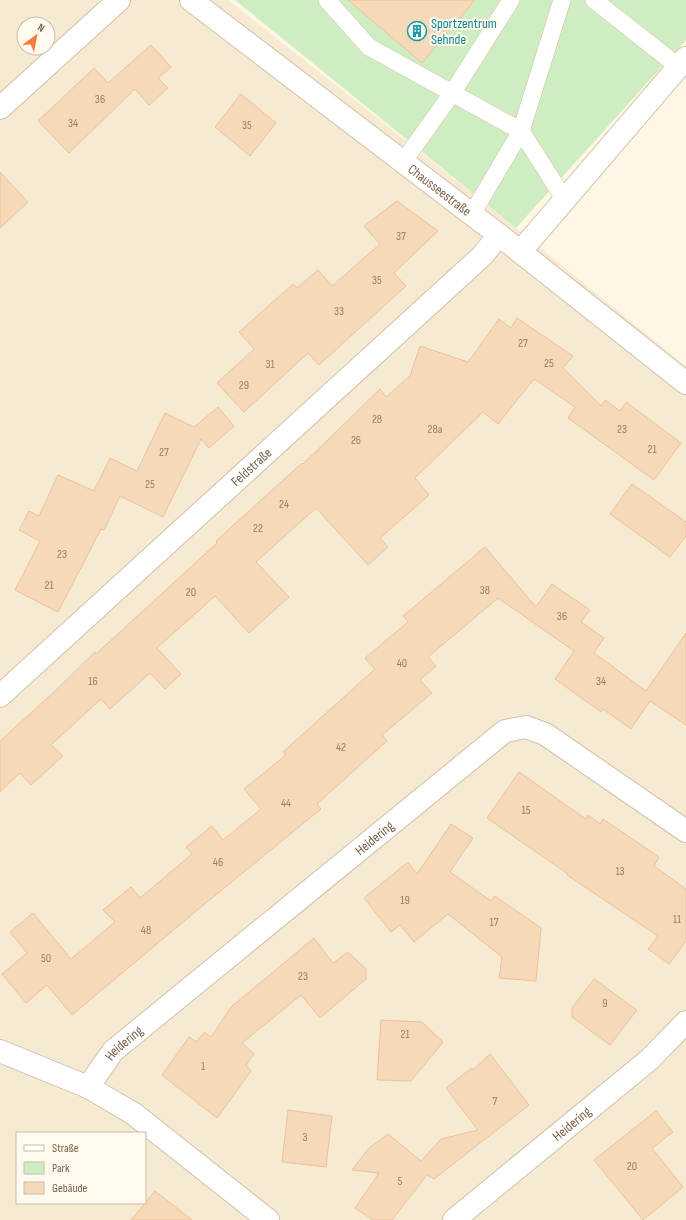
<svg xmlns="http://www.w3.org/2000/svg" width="686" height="1220" font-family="'Sofia Sans Condensed',sans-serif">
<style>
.residential{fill:#f7ead2;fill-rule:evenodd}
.green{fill:#ceeec1}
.building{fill:#f6d9b9;stroke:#ebc298}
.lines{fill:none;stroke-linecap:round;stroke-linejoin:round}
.lane-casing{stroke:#d1c0a9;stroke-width:18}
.street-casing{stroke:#d1c0a9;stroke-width:24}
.lane{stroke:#fff;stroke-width:17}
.street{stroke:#fff;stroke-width:22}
.labels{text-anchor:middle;stroke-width:4;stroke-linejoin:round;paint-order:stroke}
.number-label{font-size:12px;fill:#997e64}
.culture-label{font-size:14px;fill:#0d838f;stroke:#fffaed;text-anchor:start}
.street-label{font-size:14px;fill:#7a5f47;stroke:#fffaed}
</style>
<rect width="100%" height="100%" fill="#fef7e5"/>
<path class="residential" d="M 0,0 L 228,0 L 491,208 L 686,366 L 686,1220 L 0,1220 ZM 24,24 L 48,24 L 48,48 L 24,48 ZM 17,1133 L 145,1133 L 145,1203 L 17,1203 Z"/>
<path class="green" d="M 235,0 L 686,0 L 686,40 L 516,228 Z"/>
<path class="building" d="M 348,0 L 475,0 L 422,63 Z
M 151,45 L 171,67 L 158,78 L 168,88 L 149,105 L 135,89 L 69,153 L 38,121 L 94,68 L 108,83 Z
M 241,94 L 276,123 L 250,156 L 215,127 Z
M 0,172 L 28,202 L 0,228 Z
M 397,201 L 438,231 L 394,273 L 406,286 L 319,365 L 308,353 L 244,412 L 217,383 L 254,349 L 239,332 L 293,284 L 297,288 L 318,270 L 332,286 L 380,244 L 364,226 Z
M 517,318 L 573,356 L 563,368 L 601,406 L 605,400 L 620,411 L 626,402 L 681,443 L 654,480 L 568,418 L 575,407 L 534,379 L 498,424 L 483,412 L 415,478 L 429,495 L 380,538 L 388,547 L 368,565 L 316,508 L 256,562 L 289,597 L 249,633 L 215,596 L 157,648 L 181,674 L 165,689 L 150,673 L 110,709 L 101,699 L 51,745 L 63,756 L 43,774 L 31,785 L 20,773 L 0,792 L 0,741 L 54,692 L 95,652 L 96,654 L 217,543 L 216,541 L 302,463 L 303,464 L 380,389 L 386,397 L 410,376 L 420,346 L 468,362 L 499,319 L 511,328 Z
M 218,407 L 234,426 L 209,448 L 201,439 L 163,517 L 120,496 L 104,530 L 101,529 L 58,612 L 15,590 L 40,541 L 19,530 L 29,511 L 39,516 L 58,475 L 94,491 L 110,458 L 137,471 L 165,413 L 194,427 Z
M 632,484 L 686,522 L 686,536 L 670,557 L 610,514 Z
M 485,547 L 536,607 L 552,584 L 590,610 L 581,622 L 604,638 L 594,653 L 646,691 L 686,633 L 686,725 L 650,701 L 631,729 L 603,709 L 601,712 L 555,679 L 574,651 L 498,598 L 428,657 L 436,666 L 420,680 L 432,693 L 382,735 L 387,741 L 317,804 L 321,809 L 201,907 L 72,1015 L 47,985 L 26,1003 L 2,974 L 27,953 L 10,932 L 33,913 L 71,959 L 115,922 L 103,910 L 131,887 L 140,898 L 192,854 L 186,847 L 212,826 L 223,840 L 261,809 L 244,789 L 286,755 L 283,752 L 375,669 L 365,658 L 408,622 L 403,616 Z
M 519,772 L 586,819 L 588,815 L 600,824 L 603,819 L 659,857 L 654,866 L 686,889 L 686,941 L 669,964 L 648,949 L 658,936 L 567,875 L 568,874 L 487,818 Z
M 451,824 L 473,838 L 450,872 L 491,901 L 495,896 L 541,928 L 536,981 L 499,978 L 502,957 L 448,914 L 414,942 L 400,925 L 391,932 L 364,898 L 408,862 L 417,874 Z
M 314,938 L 333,963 L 348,952 L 366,969 L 366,979 L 320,1018 L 301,995 L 242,1043 L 254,1054 L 246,1065 L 251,1071 L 217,1118 L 162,1075 L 189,1037 L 197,1042 L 204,1032 L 211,1037 L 231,1007 Z
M 594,979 L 637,1010 L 610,1045 L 572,1017 L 572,1008 Z
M 381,1020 L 422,1022 L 443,1042 L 411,1081 L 377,1080 Z
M 490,1054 L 529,1105 L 434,1179 L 427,1175 L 392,1220 L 373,1220 L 355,1208 L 379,1173 L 352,1170 L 368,1149 L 388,1134 L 421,1161 L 441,1139 L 478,1130 L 446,1088 L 472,1068 L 473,1070 Z
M 288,1110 L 332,1116 L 326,1167 L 282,1162 Z
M 656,1111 L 673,1132 L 652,1148 L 683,1187 L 643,1220 L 594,1160 Z
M 155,1191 L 192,1220 L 131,1220 Z"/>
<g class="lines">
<defs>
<path id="lane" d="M 327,0 L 369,47 L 521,131 L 565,200
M 594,0 L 679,67
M 403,162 L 453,92 L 511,0
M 472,214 L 521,131 L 562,0"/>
<g id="street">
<path id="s1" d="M 191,0 L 499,235 L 686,383"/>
<path d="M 0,108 L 119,0"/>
<path d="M 520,252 L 686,58"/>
<path id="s2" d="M 0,696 L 482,256 L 499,235"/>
<path d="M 0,1051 L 88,1087 L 134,1114 L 268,1220"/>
<path id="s3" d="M 88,1087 L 113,1051 L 505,731 L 526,727 L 545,734 L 686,831"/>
<path id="s4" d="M 454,1220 L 650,1059 L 686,1022"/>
</g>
</defs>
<use href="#lane" class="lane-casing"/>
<use href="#street" class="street-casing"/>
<use href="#lane" class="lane"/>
<use href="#street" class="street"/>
</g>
<defs>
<symbol id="building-ring" viewBox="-11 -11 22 22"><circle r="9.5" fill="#fffaed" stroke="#0f9aa8" stroke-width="1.5"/><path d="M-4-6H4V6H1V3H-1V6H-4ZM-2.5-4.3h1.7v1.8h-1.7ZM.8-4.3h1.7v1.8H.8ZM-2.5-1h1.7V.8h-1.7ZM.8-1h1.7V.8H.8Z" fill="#0f9aa8"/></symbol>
</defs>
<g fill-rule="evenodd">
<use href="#building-ring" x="406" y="20" width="22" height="22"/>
</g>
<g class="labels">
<g class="number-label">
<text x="100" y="103">36</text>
<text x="73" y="127">34</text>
<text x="247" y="129">35</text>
<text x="401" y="240">37</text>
<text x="377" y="284">35</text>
<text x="339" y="315">33</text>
<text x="523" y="347">27</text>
<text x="549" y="367">25</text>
<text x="270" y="368">31</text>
<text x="244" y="389">29</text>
<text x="377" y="423">28</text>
<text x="435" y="433">28a</text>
<text x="622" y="433">23</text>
<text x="356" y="444">26</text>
<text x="652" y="453">21</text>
<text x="164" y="456">27</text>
<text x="150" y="488">25</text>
<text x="284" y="508">24</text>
<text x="258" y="532">22</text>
<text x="62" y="558">23</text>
<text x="49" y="589">21</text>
<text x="485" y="594">38</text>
<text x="191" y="596">20</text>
<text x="562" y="620">36</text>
<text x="402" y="667">40</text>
<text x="93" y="685">16</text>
<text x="601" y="685">34</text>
<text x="341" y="751">42</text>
<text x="286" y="807">44</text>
<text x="526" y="814">15</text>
<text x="218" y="866">46</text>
<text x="620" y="875">13</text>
<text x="405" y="904">19</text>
<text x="677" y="923">11</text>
<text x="494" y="926">17</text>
<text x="146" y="934">48</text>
<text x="46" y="962">50</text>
<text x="303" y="980">23</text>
<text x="605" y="1007">9</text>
<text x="405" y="1038">21</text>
<text x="203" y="1070">1</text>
<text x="495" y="1105">7</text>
<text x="305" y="1141">3</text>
<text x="632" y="1170">20</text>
<text x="400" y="1185">5</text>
</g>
<g class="culture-label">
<text x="431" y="28">Sportzentrum<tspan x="431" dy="16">Sehnde</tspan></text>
</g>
<g class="street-label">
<text dy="5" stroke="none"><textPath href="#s1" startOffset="313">Chausseestraße</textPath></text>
<text dy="5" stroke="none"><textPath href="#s2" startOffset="340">Feldstraße</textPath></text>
<text dy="5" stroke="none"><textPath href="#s3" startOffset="381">Heidering</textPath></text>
<text dy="5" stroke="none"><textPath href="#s3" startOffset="57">Heidering</textPath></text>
<text dy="5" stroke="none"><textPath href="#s4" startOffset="152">Heidering</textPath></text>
</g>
</g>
<rect x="16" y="1132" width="130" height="72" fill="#fffaed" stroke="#cabcab"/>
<rect x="24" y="1145" width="20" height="6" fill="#ffffff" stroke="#cabcab"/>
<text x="52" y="1152" font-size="12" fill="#7a5f47">Straße</text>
<rect x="24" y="1162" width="20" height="12" fill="#ceeec1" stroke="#cabcab"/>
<text x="52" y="1172" font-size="12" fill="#7a5f47">Park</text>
<rect x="24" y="1182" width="20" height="12" fill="#f6d9b9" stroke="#cabcab"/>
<text x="52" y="1192" font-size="12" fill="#7a5f47">Gebäude</text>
<g transform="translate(36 36) rotate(32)"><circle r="19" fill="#fffaed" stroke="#cabcab"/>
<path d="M0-3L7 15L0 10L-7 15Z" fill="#f37d3e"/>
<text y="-6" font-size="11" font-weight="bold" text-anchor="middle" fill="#7a5f47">N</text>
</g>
</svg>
